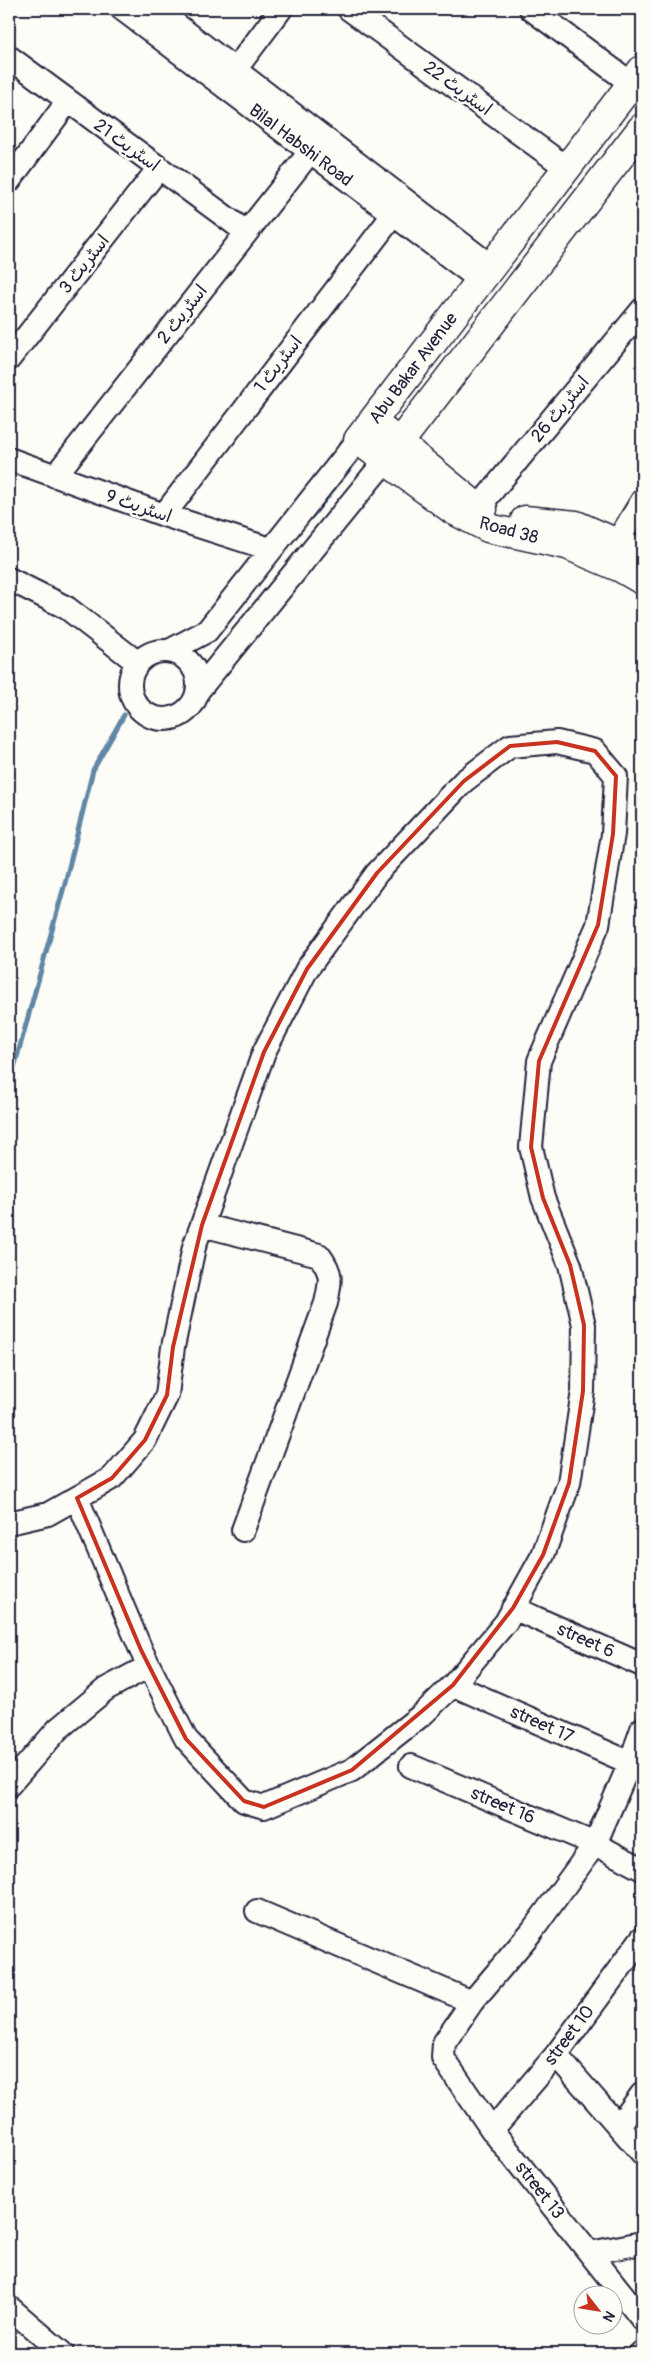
<svg xmlns="http://www.w3.org/2000/svg" width="651" height="2362" font-family="Pangolin,'Playpen Sans Arabic',sans-serif">
<style>
.lines{fill:none;stroke-linecap:round;stroke-linejoin:round}
.stream{stroke:#6087a5;stroke-width:5}
.minor-casing{stroke:#22223b;stroke-width:26}
.major-casing{stroke:#22223b;stroke-width:31}
.minor{stroke:#fdfcf7;stroke-width:22}
.major{stroke:#fdfcf7;stroke-width:28}
.marked{fill:none;stroke:#c8321e;stroke-width:4;stroke-linejoin:round}
.labels{text-anchor:middle;stroke-width:5;stroke-linejoin:round;paint-order:stroke}
.street-label{font-size:18px;fill:#22223b;stroke:#fdfcf7}
</style>
<rect width="100%" height="100%" fill="#fdfcf7"/>
<filter id="ink" filterUnits="userSpaceOnUse"><feTurbulence type="fractalNoise" baseFrequency=".02" numOctaves="2"/><feDisplacementMap in="SourceGraphic" scale="10" xChannelSelector="R" yChannelSelector="G"/><feConvolveMatrix kernelMatrix="1 2 1 2 8 2 1 2 1" color-interpolation-filters="sRGB"/></filter>
<g filter="url(#ink)">
<g class="lines">
<path class="stream" d="M 312,516 L 358,458
M 9,1086 L 65,883 L 93,770 L 124,715"/>
<defs>
<path id="minor" d="M 122,9 L 480,280
M 156,9 L 492,267
M 349,9 L 567,168
M 531,9 L 632,84
M 9,57 L 246,232
M 235,70 L 281,9
M 9,181 L 68,101
M 9,359 L 159,168
M 9,459 L 164,515 L 270,549
M 55,476 L 310,152
M 478,508 L 642,310
M 164,515 L 393,215
M 617,542 L 642,501
M 9,579 L 67,608 L 138,663
M 171,650 L 207,631 L 358,440
M130 685a34 34 0 1 1 68 0a34 34 0 1 1-68 0Z
M 197,692 L 385,461
M 202,1225 L 319,1255 C 333,1274 331,1280 326,1303 L 243,1530
M 9,1523 L 48,1514 L 112,1478 L 145,1440 L 167,1395 L 173,1347 L 194,1247 L 264,1052 L 307,969 L 377,873 L 464,781 L 510,746 L 557,742 L 595,751 L 616,776 L 613,834 L 598,925 L 539,1061 L 531,1147 L 543,1198 L 570,1265 L 584,1325 L 583,1391 L 569,1483 L 543,1555 L 506,1622 L 453,1685 L 424,1713 L 352,1770 L 264,1807 L 244,1801 L 186,1739 L 141,1650 L 77,1498
M 513,1608 L 642,1665
M 453,1685 L 642,1768
M 642,1729 L 630,1763 L 595,1844 L 532,1931 L 472,2002 L 444,2043 L 443,2058 L 492,2130 L 642,2319
M 411,1766 L 595,1844 L 642,1869
M 9,1785 L 58,1729 L 106,1689 L 149,1666
M 257,1911 L 472,2002
M 556,2055 L 642,2153
M 620,2124 L 642,2094
M 492,2130 L 556,2055 L 642,1938
M 590,2253 L 642,2243
M 10,2308 L 62,2353
M 641,2353 L 642,2353"/>
<path id="major" d="M 642,70 L 358,440 L 453,510 L 488,528 L 567,545 L 621,568 L 642,580
M 384,431 L 478,508 L 483,509
M 385,461 L 642,128
M 525,520 L 576,525 L 642,554"/>
</defs>
<use href="#minor" class="minor-casing"/>
<use href="#major" class="major-casing"/>
<use href="#minor" class="minor"/>
<use href="#major" class="major"/>
</g>
</g>
<path class="marked" d="M 557,742 L 595,751 L 616,776 L 613,834 L 598,925 L 539,1061 L 531,1147 L 543,1198 L 570,1265 L 584,1325 L 583,1391 L 569,1483 L 543,1555 L 513,1608 L 453,1685 L 352,1770 L 264,1807 L 244,1801 L 186,1739 L 141,1650 L 77,1498 L 112,1478 L 145,1440 L 167,1395 L 173,1347 L 202,1225 L 264,1052 L 307,969 L 377,873 L 464,781 L 510,746 Z"/>
<g class="labels">
<g class="street-label">
<text transform="translate(458 88) rotate(36)" y="6">اسٹریٹ 22</text>
<text transform="translate(127 145) rotate(36)" y="6">اسٹریٹ 21</text>
<text transform="translate(301 145) rotate(37)" y="6">Bilal Habshi Road</text>
<text transform="translate(84 264) rotate(-52)" y="6">اسٹریٹ 3</text>
<text transform="translate(182 314) rotate(-52)" y="6">اسٹریٹ 2</text>
<text transform="translate(278 364) rotate(-52)" y="6">اسٹریٹ 1</text>
<text transform="translate(413 368) rotate(-53)" y="6">Abu Bakar Avenue</text>
<text transform="translate(560 409) rotate(-50)" y="6">اسٹریٹ 26</text>
<text transform="translate(139 506) rotate(19)" y="6">اسٹریٹ 9</text>
<text transform="translate(509 530) rotate(15)" y="6">Road 38</text>
<text transform="translate(586 1640) rotate(24)" y="6">street 6</text>
<text transform="translate(542 1724) rotate(24)" y="6">street 17</text>
<text transform="translate(503 1805) rotate(23)" y="6">street 16</text>
<text transform="translate(569 2035) rotate(-53)" y="6">street 10</text>
<text transform="translate(540 2190) rotate(52)" y="6">street 13</text>
</g>
</g>
<rect width="651" height="2362" fill="none" stroke="#fdfcf7" stroke-width="30"/>
<rect x="15" y="15" width="621" height="2332" fill="none" stroke="#22223b" stroke-width="2" filter="url(#ink)"/>
<g transform="translate(598 2310) rotate(121)"><circle r="24" fill="#fdfcf7" stroke="#a5a5ac"/>
<path d="M0-4L9 19L0 12L-9 19Z" fill="#c8321e"/>
<text y="-8" font-size="14" font-weight="bold" text-anchor="middle" fill="#22223b">N</text>
</g>
</svg>
